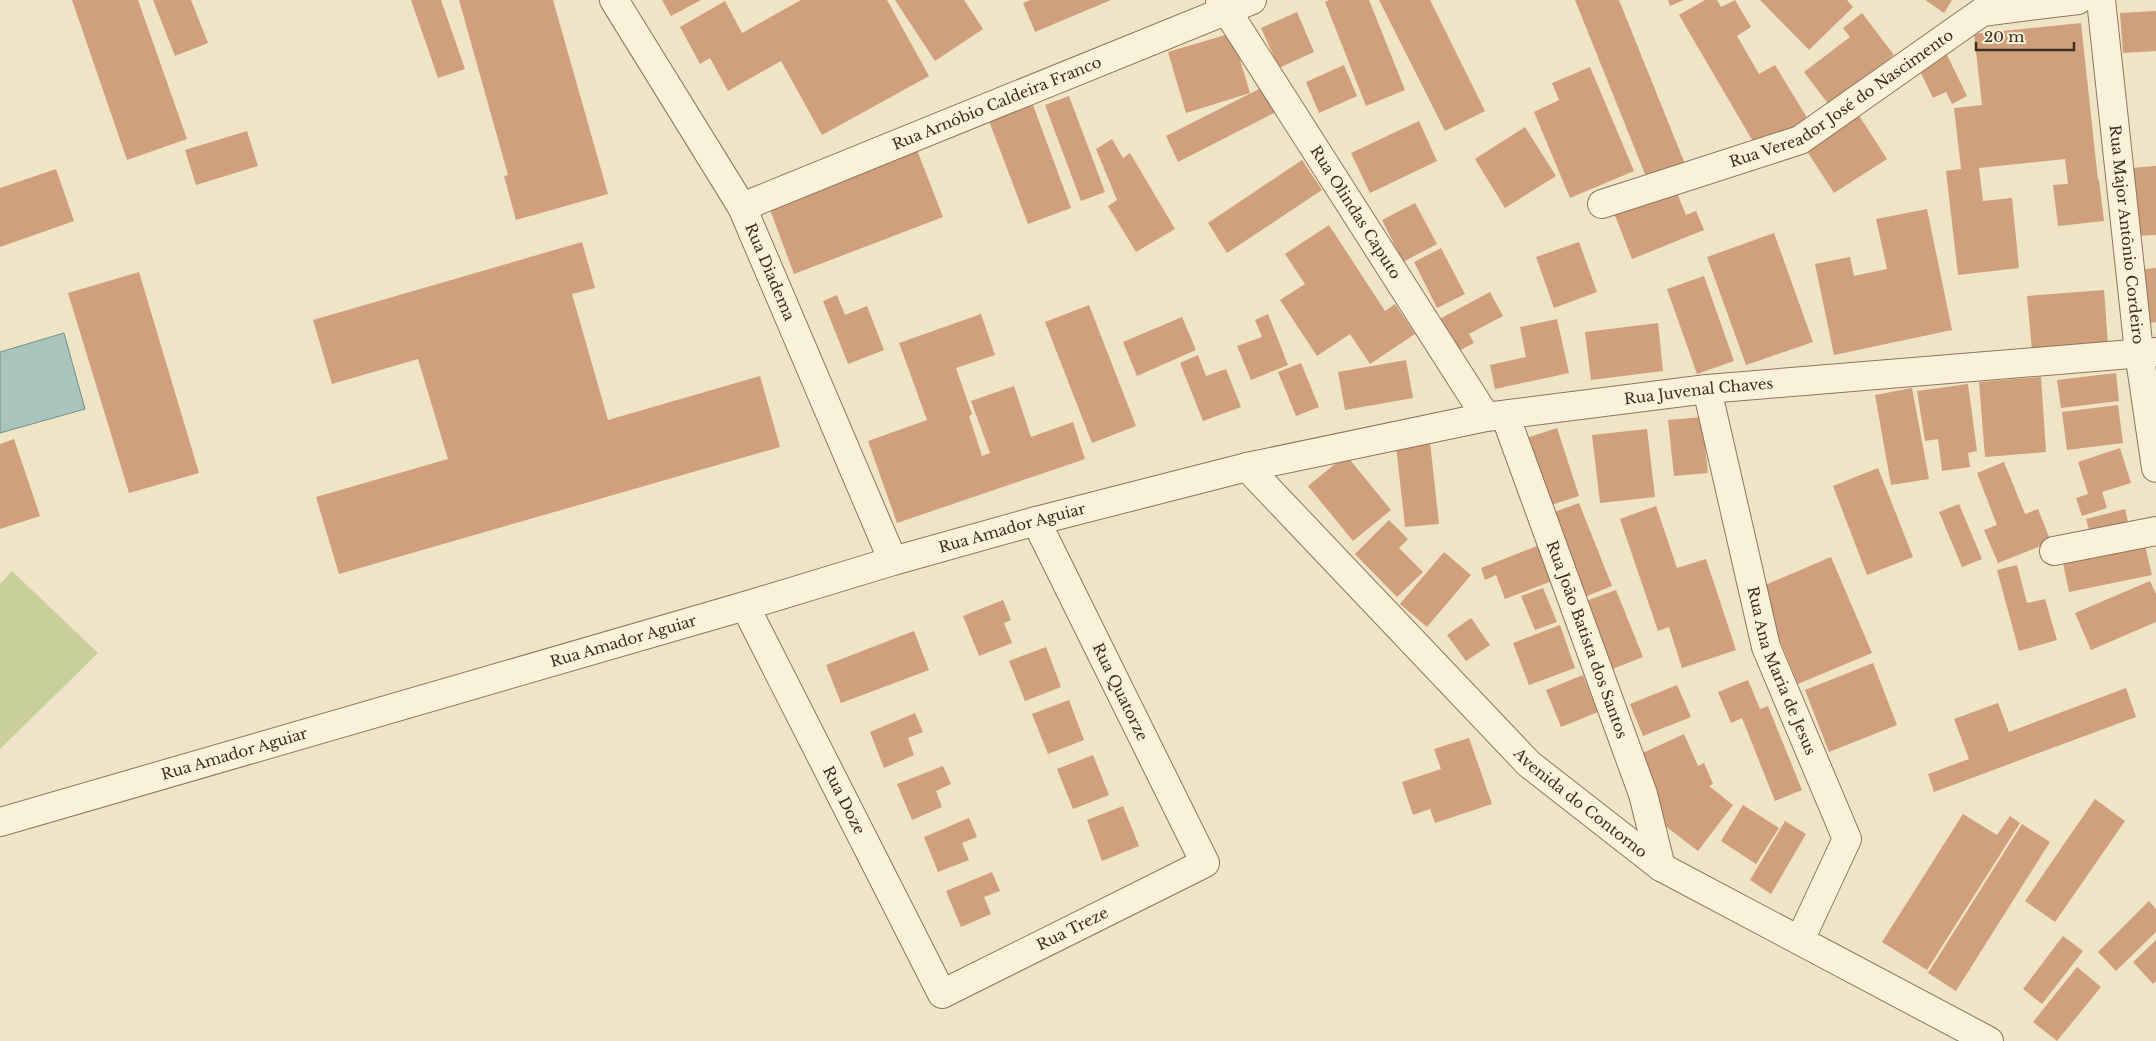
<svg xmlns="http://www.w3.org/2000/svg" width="2156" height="1041" font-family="'Libre Baskerville',serif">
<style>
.green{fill:#c9cf9a}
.water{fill:#a8c4bc;stroke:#6e938a}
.building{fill:#d09f7b}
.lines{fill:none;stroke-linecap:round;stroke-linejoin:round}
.minor-casing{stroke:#8d765b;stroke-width:30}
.minor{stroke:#faf1db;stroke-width:28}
.labels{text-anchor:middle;stroke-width:4;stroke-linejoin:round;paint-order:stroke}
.street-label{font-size:15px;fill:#3d2e1f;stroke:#f7eed7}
</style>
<rect width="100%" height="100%" fill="#f0e4c7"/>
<path class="green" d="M 12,571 L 98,653 L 0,749 L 0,584 Z"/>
<path class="water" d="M 64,333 L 85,409 L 0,433 L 0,352 Z"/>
<path class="building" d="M 72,0 L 138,0 L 187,139 L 127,160 Z
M 153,0 L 191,0 L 208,43 L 175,56 Z
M 411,0 L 441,0 L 465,69 L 438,78 Z
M 459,0 L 553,0 L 608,194 L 516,220 L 504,176 L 508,175 Z
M 662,0 L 701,0 L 671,16 Z
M 801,0 L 887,0 L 929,76 L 822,135 L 781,61 L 728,91 L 710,58 L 700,64 L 680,27 L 725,1 L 742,33 Z
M 895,0 L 964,0 L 983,29 L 935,61 Z
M 1030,0 L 1111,0 L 1035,32 L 1023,3 Z
M 1329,0 L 1369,0 L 1405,90 L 1366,106 L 1325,2 Z
M 1379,0 L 1430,0 L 1485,111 L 1445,131 Z
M 1575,0 L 1619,0 L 1685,164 L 1647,179 Z
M 1668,0 L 1684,0 L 1670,6 Z
M 1705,0 L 1717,0 L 1721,7 L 1735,0 L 1751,27 L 1737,36 L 1759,74 L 1775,65 L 1809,121 L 1758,150 L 1679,15 Z
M 1760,0 L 1847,0 L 1853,7 L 1809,50 Z
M 1925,0 L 1952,0 L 1944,13 Z
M 2156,11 L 2156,51 L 2123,53 L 2120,13 Z
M 1297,12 L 1314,52 L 1279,68 L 1261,28 Z
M 1862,13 L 1894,55 L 1829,105 L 1804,72 L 1850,37 L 1843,28 Z
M 2081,23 L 2098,180 L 2099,180 L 2104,221 L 2058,226 L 2053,185 L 2068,184 L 2065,159 L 1979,168 L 1983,201 L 2012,198 L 2019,268 L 1958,275 L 1946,171 L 1961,169 L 1954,108 L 1982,105 L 1974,34 Z
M 1232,33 L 1250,93 L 1186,113 L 1168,52 Z
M 1945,51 L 1967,96 L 1952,104 L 1946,92 L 1933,98 L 1917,65 Z
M 1344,65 L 1357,96 L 1319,113 L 1306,82 Z
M 1590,67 L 1634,171 L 1570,198 L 1534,112 L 1559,100 L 1552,83 Z
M 1263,87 L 1276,112 L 1178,162 L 1166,136 Z
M 1069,96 L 1105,192 L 1081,201 L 1045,105 Z
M 1033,105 L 1071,208 L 1028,224 L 989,121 Z
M 1858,114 L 1887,159 L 1834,193 L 1805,148 Z
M 1419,121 L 1437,161 L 1370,193 L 1351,153 Z
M 1525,127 L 1556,176 L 1505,208 L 1475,159 Z
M 247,131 L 258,166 L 196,185 L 185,150 Z
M 1112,139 L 1123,158 L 1130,153 L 1175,229 L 1136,252 L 1108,206 L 1117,200 L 1096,149 Z
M 917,150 L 943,217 L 794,274 L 769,207 Z
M 1302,160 L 1322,190 L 1227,253 L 1208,223 Z
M 2156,166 L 2156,235 L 2137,236 L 2130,168 Z
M 56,169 L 74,221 L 0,247 L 0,188 Z
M 1675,188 L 1686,215 L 1696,211 L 1704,230 L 1632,259 L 1614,213 Z
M 1415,203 L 1437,244 L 1403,262 L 1382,220 Z
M 1927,209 L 1952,330 L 1834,355 L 1815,264 L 1850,257 L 1854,276 L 1887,269 L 1876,219 Z
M 1329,225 L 1385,311 L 1395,304 L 1415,334 L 1370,364 L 1350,334 L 1317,356 L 1280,300 L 1305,284 L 1285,254 Z
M 1774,233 L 1813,342 L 1746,365 L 1707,257 Z
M 582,242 L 595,288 L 572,294 L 608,420 L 760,376 L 780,447 L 339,574 L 316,497 L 448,459 L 418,359 L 332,384 L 313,320 Z
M 1579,242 L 1597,292 L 1554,308 L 1536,257 Z
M 1441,248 L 1465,294 L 1437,308 L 1414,262 Z
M 2156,268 L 2156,322 L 2150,323 L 2145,269 Z
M 139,272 L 199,473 L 129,493 L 68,293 Z
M 1704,276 L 1734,361 L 1697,374 L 1667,289 Z
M 2104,290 L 2108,345 L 2032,350 L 2027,296 Z
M 1490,292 L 1503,316 L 1469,334 L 1474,343 L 1451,355 L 1434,322 Z
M 837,295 L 845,315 L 867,306 L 884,350 L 848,364 L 823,301 Z
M 1089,305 L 1136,426 L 1092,443 L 1045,322 Z
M 981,314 L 995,355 L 956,368 L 972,414 L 969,416 L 982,456 L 990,453 L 971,401 L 1014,386 L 1031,437 L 1073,422 L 1085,459 L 897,523 L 868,441 L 927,420 L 899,343 Z
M 1268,314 L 1288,365 L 1251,380 L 1237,346 L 1262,337 L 1255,320 Z
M 1182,317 L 1196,350 L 1137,376 L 1123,342 Z
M 1557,319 L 1569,373 L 1495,389 L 1490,365 L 1526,357 L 1520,327 Z
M 1658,323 L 1663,371 L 1591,380 L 1585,332 Z
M 1198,355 L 1206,376 L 1226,369 L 1241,407 L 1203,421 L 1180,363 Z
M 1406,360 L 1413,398 L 1345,410 L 1338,372 Z
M 1301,363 L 1319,407 L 1296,416 L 1278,372 Z
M 2116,373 L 2119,401 L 2061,408 L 2057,380 Z
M 2041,377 L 2046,452 L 1985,457 L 1979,382 Z
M 1968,384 L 1977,451 L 1968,453 L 1970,467 L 1942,471 L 1938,439 L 1925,441 L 1917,391 Z
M 1912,388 L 1929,479 L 1891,485 L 1875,395 Z
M 2118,405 L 2123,443 L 2067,450 L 2062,412 Z
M 1702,417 L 1708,473 L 1674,476 L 1668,420 Z
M 1557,428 L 1579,496 L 1545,507 L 1523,439 Z
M 1647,429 L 1655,497 L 1600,503 L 1592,435 Z
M 14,439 L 40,516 L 0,529 L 0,444 Z
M 1430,442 L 1439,524 L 1405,527 L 1396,446 Z
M 2120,448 L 2131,483 L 2102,492 L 2107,508 L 2082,516 L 2076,498 L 2088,494 L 2078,462 Z
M 1346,455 L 1391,510 L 1353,541 L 1308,486 Z
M 2004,462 L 2025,514 L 2038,509 L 2051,542 L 1998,563 L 1984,530 L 1997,525 L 1977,473 Z
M 1878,468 L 1913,557 L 1867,575 L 1833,486 Z
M 1579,503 L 1612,586 L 1582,598 L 1549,514 Z
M 1959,504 L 1982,559 L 1962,567 L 1939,512 Z
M 1656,506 L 1677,568 L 1706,559 L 1736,650 L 1682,668 L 1669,627 L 1658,631 L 1620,519 Z
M 2125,509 L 2129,526 L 2091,537 L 2086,519 Z
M 1389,520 L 1408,539 L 1399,548 L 1423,572 L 1397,597 L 1355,554 Z
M 2145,545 L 2152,575 L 2069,592 L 2063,563 Z
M 1537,546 L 1552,581 L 1505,599 L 1496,575 L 1485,580 L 1481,568 Z
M 1444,552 L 1471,575 L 1427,627 L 1400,604 Z
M 1831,557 L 1872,653 L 1798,684 L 1758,588 Z
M 2017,565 L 2027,603 L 2045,599 L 2057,640 L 2019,651 L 1997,570 Z
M 2150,581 L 2156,594 L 2156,622 L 2091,650 L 2075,613 Z
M 1543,588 L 1557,622 L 1535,630 L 1521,596 Z
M 1616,590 L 1643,657 L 1610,670 L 1583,602 Z
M 1003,600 L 1011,620 L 1004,623 L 1012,643 L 979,656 L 963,616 Z
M 1471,618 L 1490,645 L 1466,661 L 1447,635 Z
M 1560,625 L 1575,668 L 1529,685 L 1513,643 Z
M 914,631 L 929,670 L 841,703 L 826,665 Z
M 1046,647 L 1061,687 L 1025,701 L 1009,661 Z
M 1873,663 L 1897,725 L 1829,752 L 1805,690 Z
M 1583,675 L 1598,712 L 1561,727 L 1546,690 Z
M 1748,680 L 1760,709 L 1768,706 L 1802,790 L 1775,801 L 1742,718 L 1731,723 L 1718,692 Z
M 1677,685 L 1691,717 L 1643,736 L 1630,704 Z
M 2126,688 L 2136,717 L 1934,792 L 1928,774 L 1969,759 L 1954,719 L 1998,703 L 2009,732 Z
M 1069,700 L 1084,740 L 1048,754 L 1032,714 Z
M 915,713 L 923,732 L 908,738 L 914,755 L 884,768 L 870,732 Z
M 1684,734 L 1698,766 L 1704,763 L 1713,784 L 1709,786 L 1733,805 L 1698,851 L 1664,825 L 1634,757 Z
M 1469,738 L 1492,804 L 1435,823 L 1430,809 L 1413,815 L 1402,782 L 1441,769 L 1434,749 Z
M 1093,755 L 1109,795 L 1073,809 L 1057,769 Z
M 943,766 L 951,784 L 936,791 L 942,807 L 912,820 L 897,784 Z
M 2095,799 L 2125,821 L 2055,922 L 2025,901 Z
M 1743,805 L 1779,828 L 1756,864 L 1721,841 Z
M 1123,806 L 1139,846 L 1102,861 L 1087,820 Z
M 1963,814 L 1997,835 L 2010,816 L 2020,823 L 1927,970 L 1882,942 Z
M 969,818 L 977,837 L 962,843 L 969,860 L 938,872 L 924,837 Z
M 1785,821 L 1806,834 L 1771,894 L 1750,880 Z
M 2022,824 L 2050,842 L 1956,991 L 1928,973 Z
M 992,872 L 1000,891 L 984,897 L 991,914 L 961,927 L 946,891 Z
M 2149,901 L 2156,909 L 2156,932 L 2116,971 L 2098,952 Z
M 2063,936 L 2083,951 L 2042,1004 L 2023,989 Z
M 2156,940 L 2156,981 L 2153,984 L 2133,962 Z
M 2077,967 L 2101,987 L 2057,1041 L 2033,1022 Z"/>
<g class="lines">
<defs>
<g id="minor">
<path id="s1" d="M 614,0 L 742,207 L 893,561"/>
<path id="s2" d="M 1220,0 L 1486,417"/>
<path id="s3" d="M 2101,0 L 2139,352 L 2156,468"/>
<path id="s4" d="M 1602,204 L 1800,140 L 1982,12 L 2078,0"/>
<path id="s5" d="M 742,207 L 1252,0"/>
<path id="s6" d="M 1707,389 L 1766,647 L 1847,839 L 1800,940"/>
<path id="s7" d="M 1505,415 L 1643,794 L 1661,867"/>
<path id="s8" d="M 1247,467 L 1529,764 L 1661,867 L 1989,1041"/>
<path d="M 2054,551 L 2156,531"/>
<path id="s9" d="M 745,606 L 942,994 L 1205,863 L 1036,521"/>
<path id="s10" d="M 0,822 L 745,606 L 893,561 L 1036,521 L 1247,467 L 1486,417 L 1707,389 L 2156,352"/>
</g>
</defs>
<use href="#minor" class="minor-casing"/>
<use href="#minor" class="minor"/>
</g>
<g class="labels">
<g class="street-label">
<text dy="5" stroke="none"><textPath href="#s4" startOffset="264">Rua Vereador José do Nascimento</textPath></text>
<text dy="5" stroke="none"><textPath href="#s5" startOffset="275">Rua Arnóbio Caldeira Franco</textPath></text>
<text dy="5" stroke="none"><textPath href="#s2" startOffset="252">Rua Olindas Caputo</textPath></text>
<text dy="5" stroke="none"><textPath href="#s3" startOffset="236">Rua Major Antônio Cordeiro</textPath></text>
<text dy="5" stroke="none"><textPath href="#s1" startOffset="314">Rua Diadema</textPath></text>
<text dy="5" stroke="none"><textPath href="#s10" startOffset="1755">Rua Juvenal Chaves</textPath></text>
<text dy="5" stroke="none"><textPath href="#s10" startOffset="1054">Rua Amador Aguiar</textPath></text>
<text dy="5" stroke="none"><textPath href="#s7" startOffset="239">Rua João Batista dos Santos</textPath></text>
<text dy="5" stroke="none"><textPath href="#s10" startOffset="649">Rua Amador Aguiar</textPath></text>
<text dy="5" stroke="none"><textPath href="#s6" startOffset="292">Rua Ana Maria de Jesus</textPath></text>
<text transform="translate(1120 692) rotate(64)" y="5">Rua Quatorze</text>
<text dy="5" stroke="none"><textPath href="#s10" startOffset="244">Rua Amador Aguiar</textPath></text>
<text dy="5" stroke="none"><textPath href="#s9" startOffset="218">Rua Doze</textPath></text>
<text dy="5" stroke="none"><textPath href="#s8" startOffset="474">Avenida do Contorno</textPath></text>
<text dy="5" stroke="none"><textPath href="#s9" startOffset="581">Rua Treze</textPath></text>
</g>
</g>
<path d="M1976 42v8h98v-8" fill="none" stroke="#3d2e1f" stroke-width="2.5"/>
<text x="1984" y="42" font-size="15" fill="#3d2e1f" stroke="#f7eed7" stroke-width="4" paint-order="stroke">20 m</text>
</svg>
